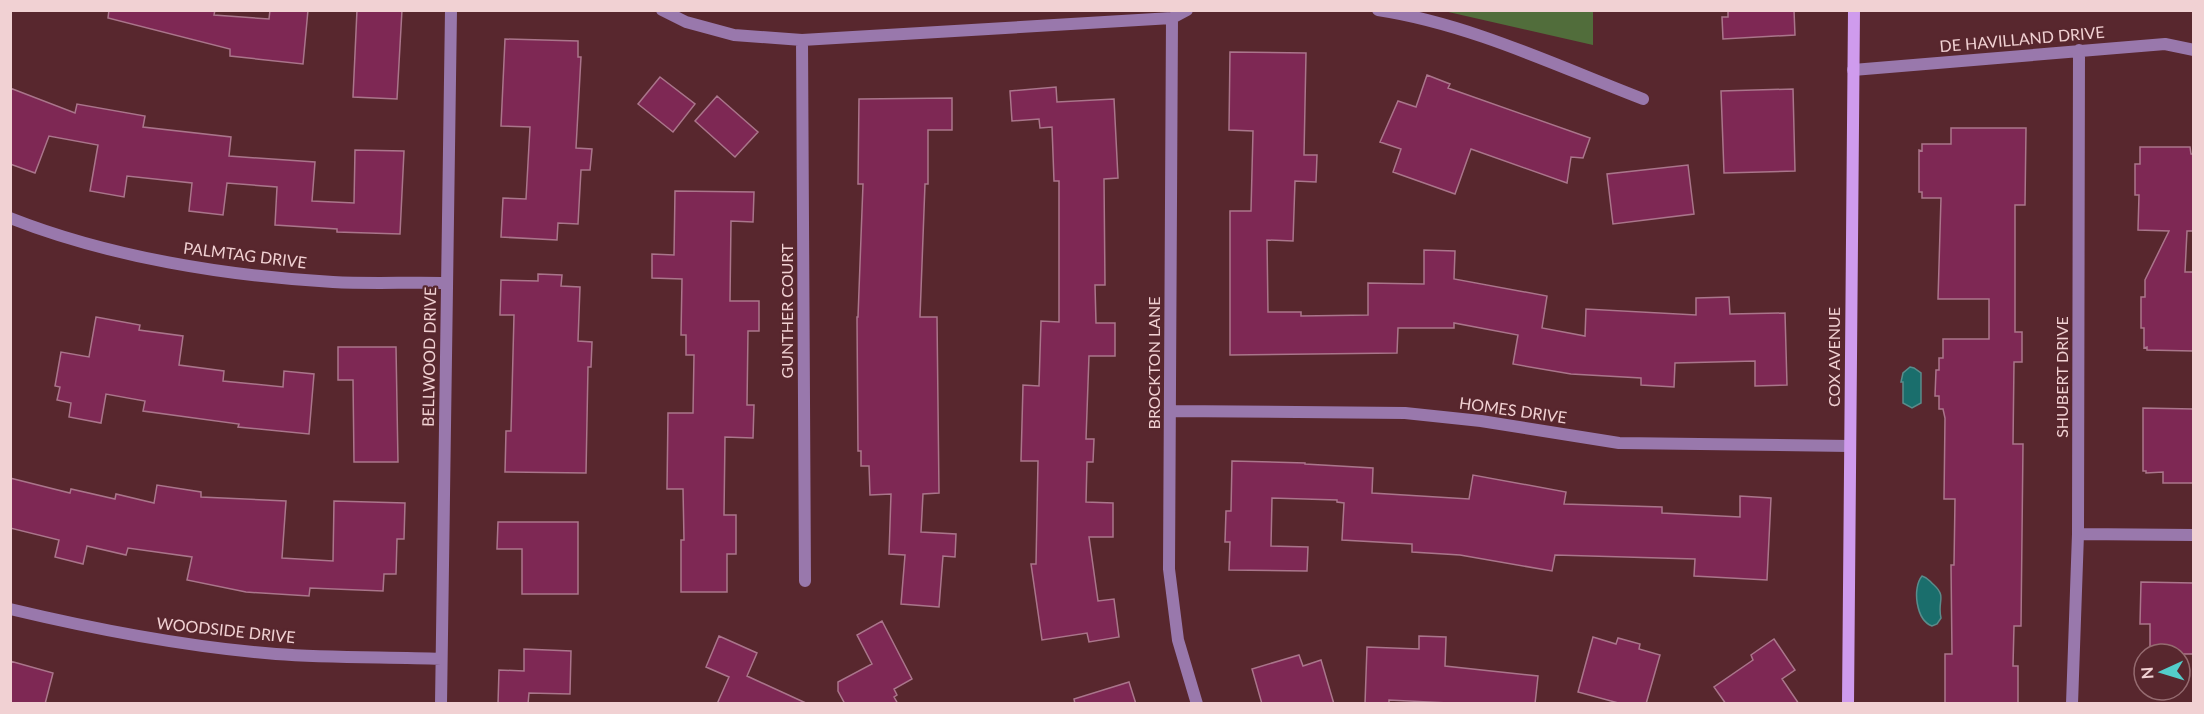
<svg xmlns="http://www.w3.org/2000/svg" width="2204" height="714" font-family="Lato,sans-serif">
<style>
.green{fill:#516d3b}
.water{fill:#1a6e6c;stroke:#5a8c8b;stroke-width:1.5}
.building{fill:#7e2854;stroke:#aa758b;stroke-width:1.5}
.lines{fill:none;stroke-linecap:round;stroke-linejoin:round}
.minor{stroke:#9978ac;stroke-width:12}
.secondary{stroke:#cf9bed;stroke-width:12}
.labels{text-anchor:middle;stroke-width:4.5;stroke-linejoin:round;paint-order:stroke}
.street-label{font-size:16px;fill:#f1d1d3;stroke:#58272e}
</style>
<rect width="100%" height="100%" fill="#58272e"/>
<path class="green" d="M 1444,11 L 1593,11 L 1593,45 Z"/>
<path class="water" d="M 1910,367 L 1914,368 L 1921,373 L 1921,403 L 1912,408 L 1903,403 L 1903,382 L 1901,382 L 1903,373 Z
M 1922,576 C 1929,578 1929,581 1934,585 C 1947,597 1937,601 1941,618 L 1937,624 L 1932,626 C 1916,620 1912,588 1922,576 Z"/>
<path class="building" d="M 109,10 L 215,10 L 214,15 L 269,19 L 270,10 L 308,10 L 303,64 L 230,56 L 230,49 L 108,18 Z
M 357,10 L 402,10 L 397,99 L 353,97 Z
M 1728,10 L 1794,10 L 1795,35 L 1723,39 L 1722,17 L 1728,17 Z
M 505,39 L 578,41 L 578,57 L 581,57 L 576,148 L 592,149 L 590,170 L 581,170 L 578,224 L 558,223 L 557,240 L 501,237 L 503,198 L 526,199 L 530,127 L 501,126 Z
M 1230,52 L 1306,53 L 1304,155 L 1317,155 L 1316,182 L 1295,181 L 1293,241 L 1267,240 L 1268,312 L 1301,312 L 1301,316 L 1368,315 L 1368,283 L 1424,284 L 1424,250 L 1455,251 L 1454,279 L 1547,296 L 1542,328 L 1585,336 L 1586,309 L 1696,315 L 1696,298 L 1729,297 L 1730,314 L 1785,313 L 1787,385 L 1755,386 L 1755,361 L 1675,363 L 1674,387 L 1641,385 L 1641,378 L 1571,374 L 1513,364 L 1518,335 L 1454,323 L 1454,328 L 1398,328 L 1397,353 L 1230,355 L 1230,211 L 1251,211 L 1253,131 L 1229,130 Z
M 1427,75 L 1450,84 L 1448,88 L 1590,138 L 1583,158 L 1571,157 L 1567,183 L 1471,149 L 1455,194 L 1393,172 L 1401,149 L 1380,142 L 1398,101 L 1416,107 Z
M 660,77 L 695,104 L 673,132 L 638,104 Z
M 1056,87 L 1057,102 L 1114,99 L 1118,178 L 1104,179 L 1105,285 L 1095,285 L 1096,323 L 1115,323 L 1115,356 L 1089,356 L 1086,439 L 1094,439 L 1093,462 L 1087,462 L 1086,502 L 1113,503 L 1113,537 L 1089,537 L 1098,601 L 1114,599 L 1119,637 L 1089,642 L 1087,633 L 1042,640 L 1031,564 L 1036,564 L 1038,461 L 1021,461 L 1023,385 L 1039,386 L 1041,321 L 1059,322 L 1059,181 L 1054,181 L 1052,127 L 1040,128 L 1039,119 L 1012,121 L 1010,91 Z
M 10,88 L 75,113 L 77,104 L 145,116 L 143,127 L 231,137 L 229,156 L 315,162 L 312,201 L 354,203 L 355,150 L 404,151 L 400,234 L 337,232 L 337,229 L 275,225 L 277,187 L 227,183 L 223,215 L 189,211 L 192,183 L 127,176 L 124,197 L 90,191 L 98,145 L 49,136 L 35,173 L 10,164 Z
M 1793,89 L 1795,171 L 1724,173 L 1721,91 Z
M 717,96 L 758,132 L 735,157 L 695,121 Z
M 952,98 L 952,130 L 928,130 L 928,184 L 925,184 L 920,317 L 937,317 L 939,493 L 923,494 L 921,532 L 956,534 L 955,557 L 943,556 L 939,607 L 901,604 L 905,555 L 889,554 L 891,494 L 870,495 L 869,466 L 861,466 L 861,451 L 858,451 L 857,317 L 858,317 L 863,184 L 858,184 L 859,99 Z
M 1951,128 L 2026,128 L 2025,205 L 2015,205 L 2015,332 L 2022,332 L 2022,362 L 2014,362 L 2013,444 L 2023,444 L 2021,626 L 2014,626 L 2013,666 L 2018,666 L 2018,704 L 1945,704 L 1945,654 L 1952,654 L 1951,565 L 1954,565 L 1955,499 L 1944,499 L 1945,418 L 1943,409 L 1939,409 L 1939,396 L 1935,396 L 1936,370 L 1939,370 L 1939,358 L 1943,358 L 1943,339 L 1989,339 L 1989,299 L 1938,299 L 1941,198 L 1922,198 L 1922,192 L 1919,192 L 1919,150 L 1922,151 L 1922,144 L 1951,144 Z
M 2140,147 L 2190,147 L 2191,154 L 2193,154 L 2193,231 L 2187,231 L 2185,272 L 2193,272 L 2193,351 L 2147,350 L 2147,347 L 2144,348 L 2144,328 L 2141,328 L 2141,297 L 2145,297 L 2145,280 L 2169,231 L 2138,230 L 2139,195 L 2135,195 L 2135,164 L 2140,164 Z
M 1688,165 L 1694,214 L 1613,224 L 1607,174 Z
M 675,191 L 754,192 L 753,222 L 731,221 L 730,301 L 759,301 L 759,331 L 748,331 L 747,405 L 754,405 L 753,438 L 725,437 L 724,515 L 736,515 L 736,554 L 727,554 L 727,592 L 681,592 L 681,540 L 684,540 L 683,489 L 667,489 L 668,413 L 693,413 L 694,355 L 686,355 L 686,335 L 681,335 L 682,279 L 652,278 L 652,254 L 674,255 Z
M 538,274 L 562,275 L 561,286 L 580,287 L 578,341 L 592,342 L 591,367 L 588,367 L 586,473 L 505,472 L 506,431 L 511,431 L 514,315 L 500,315 L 501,280 L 538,281 Z
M 96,317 L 140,325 L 139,330 L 183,336 L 179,365 L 224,371 L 223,381 L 283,387 L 284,371 L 314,374 L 309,434 L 238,427 L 239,424 L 143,411 L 145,401 L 106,394 L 101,423 L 69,417 L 71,403 L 57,400 L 60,387 L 55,386 L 61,352 L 89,357 Z
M 338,347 L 396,347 L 398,462 L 354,462 L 353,380 L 338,380 Z
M 2143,408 L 2193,409 L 2193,483 L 2163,483 L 2163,472 L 2146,473 L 2146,471 L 2143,471 Z
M 1232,461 L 1305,463 L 1305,464 L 1373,468 L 1372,493 L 1469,499 L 1473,475 L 1566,492 L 1564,504 L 1662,507 L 1662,513 L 1740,517 L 1740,496 L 1771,498 L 1767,580 L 1694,576 L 1695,559 L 1555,555 L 1552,571 L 1460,555 L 1412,552 L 1412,544 L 1342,540 L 1344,503 L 1337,502 L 1337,500 L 1272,498 L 1271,546 L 1308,547 L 1307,571 L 1229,570 L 1230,542 L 1225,542 L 1226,511 L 1231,511 Z
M 10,478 L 70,493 L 71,489 L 115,499 L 116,494 L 154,503 L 157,485 L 201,492 L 201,497 L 286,501 L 282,558 L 333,561 L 334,501 L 405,503 L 404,539 L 397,539 L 396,574 L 384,574 L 383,591 L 310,588 L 309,596 L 246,592 L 187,580 L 192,557 L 128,548 L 126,555 L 87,546 L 83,564 L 55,557 L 59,540 L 10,528 Z
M 498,522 L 578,522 L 578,594 L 522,594 L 522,549 L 497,549 Z
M 2141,582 L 2193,583 L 2193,654 L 2150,654 L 2150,624 L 2140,624 Z
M 882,621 L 912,679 L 894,689 L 897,695 L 894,697 L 898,704 L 845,704 L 838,691 L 838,682 L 872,664 L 857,635 Z
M 719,636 L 757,653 L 747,676 L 808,704 L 717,704 L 729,677 L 706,667 Z
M 1419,636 L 1446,637 L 1445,666 L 1538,676 L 1535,704 L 1469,704 L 1389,700 L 1389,704 L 1365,704 L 1367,647 L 1419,649 Z
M 1593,637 L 1616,644 L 1618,638 L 1640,644 L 1639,649 L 1660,655 L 1646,704 L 1622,704 L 1578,692 Z
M 1774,639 L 1795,670 L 1782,679 L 1799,704 L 1726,704 L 1714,687 L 1753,660 L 1751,655 Z
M 524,649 L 571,651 L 570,694 L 529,693 L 528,704 L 498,704 L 499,670 L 524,671 Z
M 1299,655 L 1303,666 L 1321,660 L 1334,704 L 1262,704 L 1252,669 Z
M 10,661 L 53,673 L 45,704 L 10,704 Z
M 1129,682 L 1136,704 L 1075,704 L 1074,699 Z"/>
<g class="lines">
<path class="minor" d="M 662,10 L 686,22 L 734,35 L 802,40 L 1172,18 L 1187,10
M 1378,10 C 1470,24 1557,66 1643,99
M 1172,18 L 1169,569 L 1178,640 L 1197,704
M 802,40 L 805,581
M 1853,70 L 2165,44 L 2194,50
M 10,218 C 109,257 226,276 333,282 C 371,284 409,282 447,283
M 1170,411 L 1405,413 L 1481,421 L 1619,443 L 1850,446
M 2078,534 L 2194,535
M 10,609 C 98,630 186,647 276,654 C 331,658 386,657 441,659
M 441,704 L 451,10
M 2072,704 L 2078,534 L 2079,50"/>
<path class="secondary" d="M 1848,704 L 1854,10"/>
</g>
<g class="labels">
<g class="street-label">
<text transform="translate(2022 39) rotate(-5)" y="6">DE HAVILLAND DRIVE</text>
<text transform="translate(245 255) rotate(7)" y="6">PALMTAG DRIVE</text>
<text transform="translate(787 311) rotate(-90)" y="6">GUNTHER COURT</text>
<text transform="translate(429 357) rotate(-89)" y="6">BELLWOOD DRIVE</text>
<text transform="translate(1834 357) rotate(-90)" y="6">COX AVENUE</text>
<text transform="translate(1154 363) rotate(-90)" y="6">BROCKTON LANE</text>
<text transform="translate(2062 377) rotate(-90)" y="6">SHUBERT DRIVE</text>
<text transform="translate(1513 410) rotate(8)" y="6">HOMES DRIVE</text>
<text transform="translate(226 630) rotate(6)" y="6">WOODSIDE DRIVE</text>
</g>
</g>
<rect width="2204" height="714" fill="none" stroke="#f1d1d3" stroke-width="24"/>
<g transform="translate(2162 672) rotate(266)"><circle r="28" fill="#58272e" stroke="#956b70" stroke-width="1.5"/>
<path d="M0-4.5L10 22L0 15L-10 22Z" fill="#53cdca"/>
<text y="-9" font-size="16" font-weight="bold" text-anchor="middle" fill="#f1d1d3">N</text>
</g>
</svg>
